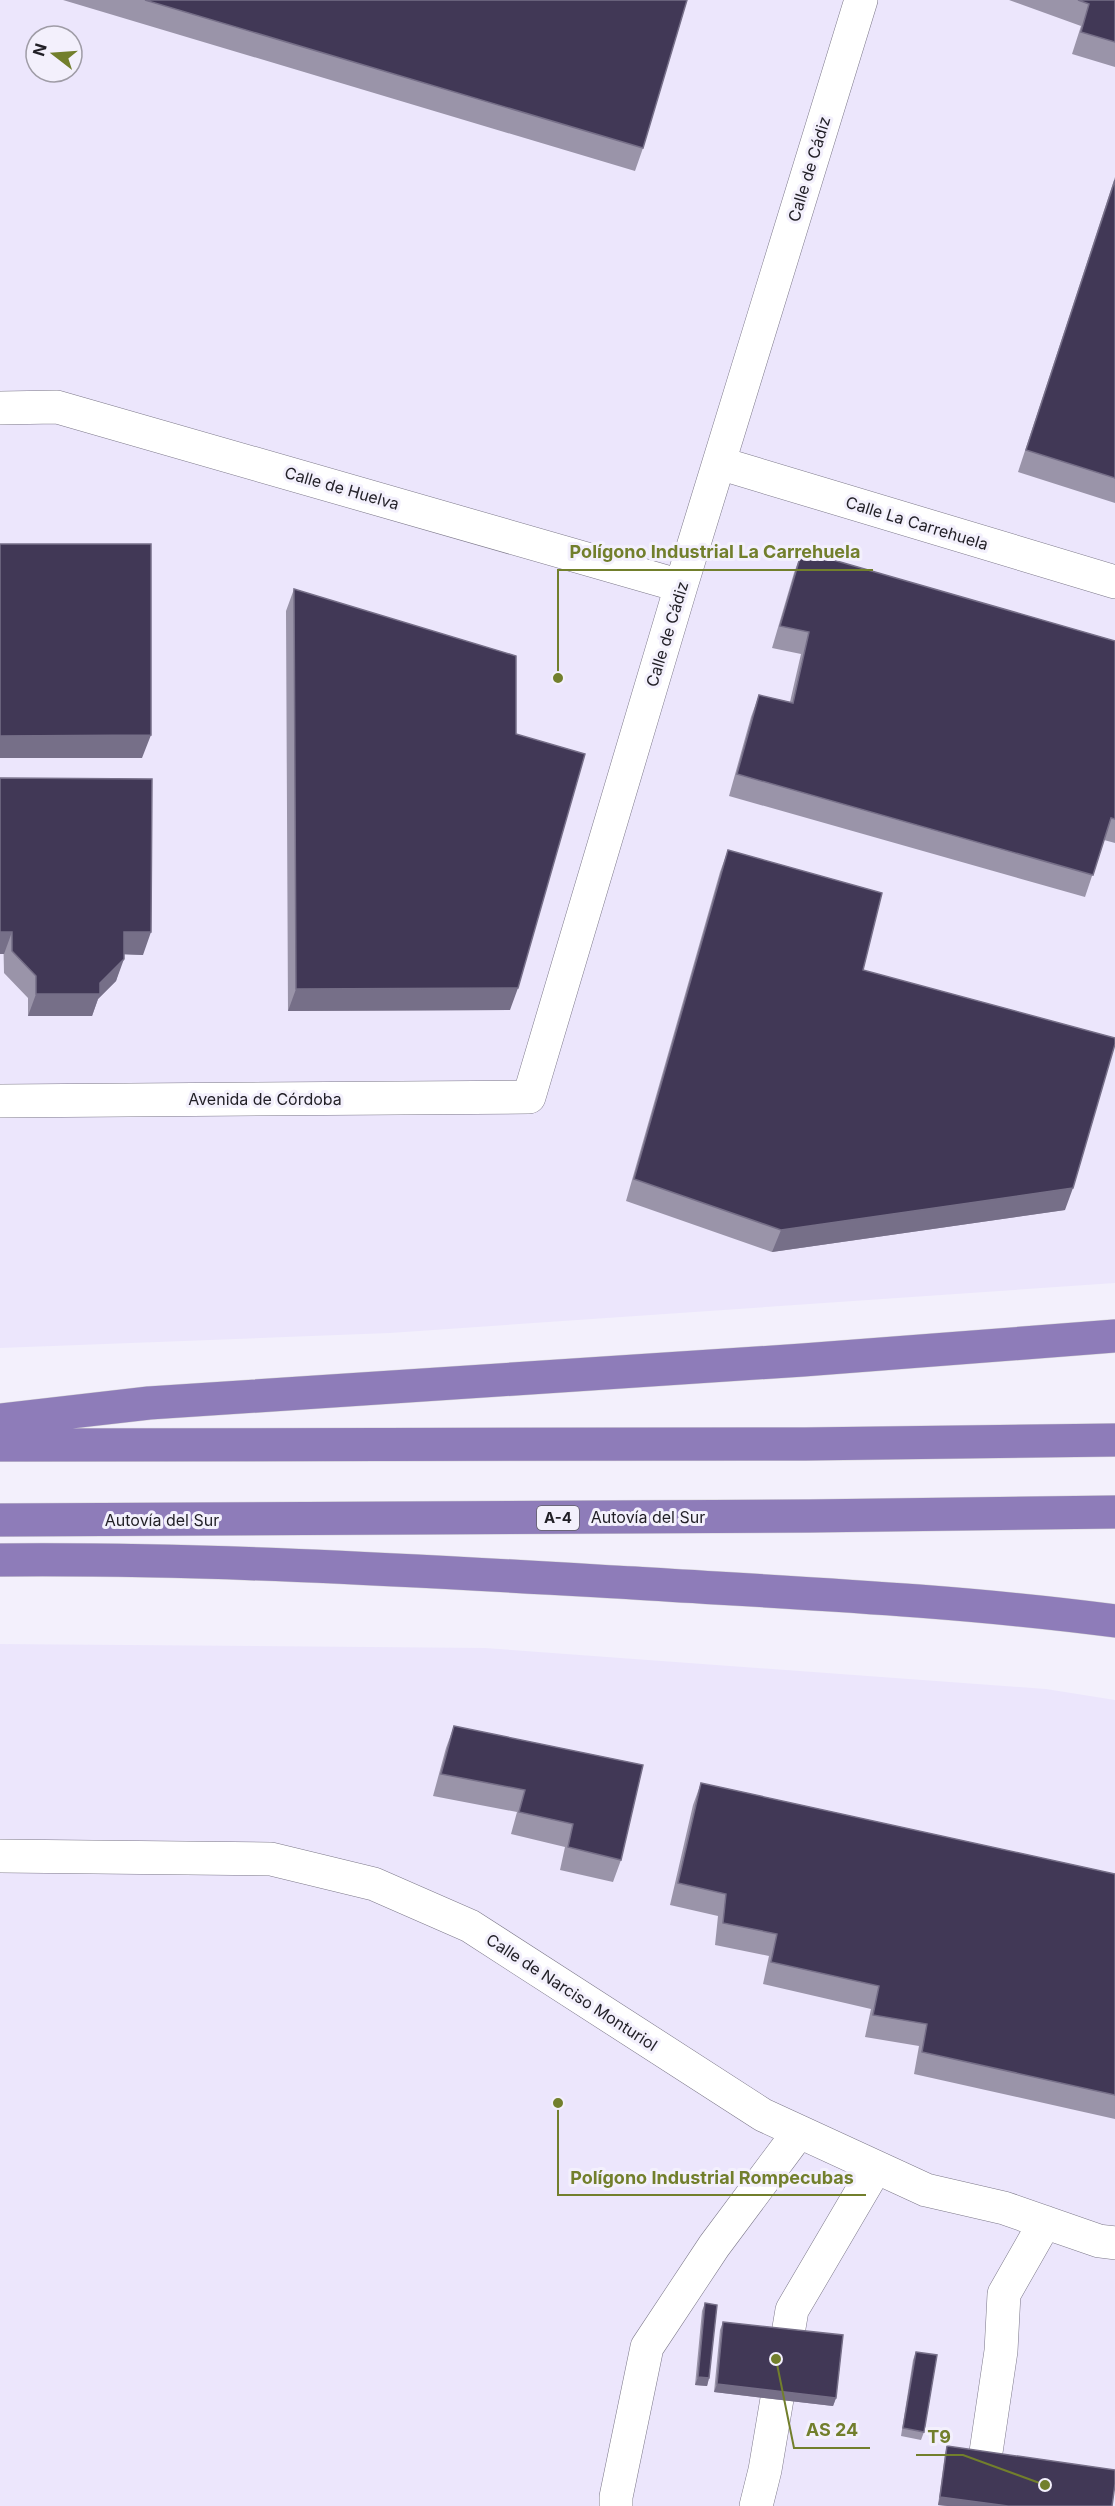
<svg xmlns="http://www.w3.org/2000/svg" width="1115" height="2506" font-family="Inter,sans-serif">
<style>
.built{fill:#ece6fc;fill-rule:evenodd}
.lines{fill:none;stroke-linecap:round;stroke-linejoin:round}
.minor-casing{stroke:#7c7889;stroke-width:34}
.highway-casing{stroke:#d3d2d4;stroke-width:34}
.minor{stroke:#fff;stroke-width:33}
.highway{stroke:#8e7cb9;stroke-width:33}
.wall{fill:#9a94a9}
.shaded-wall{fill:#766f88}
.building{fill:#413856;stroke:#766f88;stroke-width:1.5}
.labels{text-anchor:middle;stroke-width:6;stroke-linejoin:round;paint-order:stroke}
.shield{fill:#f3f0fc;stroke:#605e66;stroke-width:1.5}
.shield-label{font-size:15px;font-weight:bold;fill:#211f26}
.street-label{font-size:16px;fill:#211f26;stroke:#f3f0fc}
.leader{fill:none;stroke:#727f2c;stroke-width:2}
.callout-dot{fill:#727f2c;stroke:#f3f0fc;stroke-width:2}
.callout-label{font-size:18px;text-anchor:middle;font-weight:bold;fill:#727f2c;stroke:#f3f0fc;stroke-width:6;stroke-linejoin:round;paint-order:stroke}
</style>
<rect width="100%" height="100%" fill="#f3f0fc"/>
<path class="built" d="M 0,0 L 1115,0 L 1115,1283 L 390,1333 L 0,1348 ZM 36,36 L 72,36 L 72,72 L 36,72 Z
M 0,1644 L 485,1648 L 1046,1689 L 1115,1700 L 1115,2506 L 0,2506 Z"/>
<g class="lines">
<defs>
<path id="minor" d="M 0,408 L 57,407 L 681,586
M 719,463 L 1115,582
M 0,1101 L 529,1097 L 681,586 L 861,0
M 0,1856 L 271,1859 L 374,1884 L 470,1926 L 763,2115 L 926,2190 L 1004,2208 L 1099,2241 L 1115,2243
M 616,2506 L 616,2497 L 647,2347 L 714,2246 L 799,2132
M 756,2506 L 765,2470 L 792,2310 L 876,2167
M 978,2506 L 1001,2351 L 1004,2294 L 1045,2222"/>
<path id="highway" d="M 0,1420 L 149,1403 L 803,1360 L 1115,1336
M 0,1445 L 805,1444 L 1115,1440
M 0,1520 L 809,1516 L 1115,1512
M 0,1560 C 211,1558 423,1571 634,1583 C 794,1593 956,1600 1115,1621"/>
</defs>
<use href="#minor" class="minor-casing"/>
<use href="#highway" class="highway-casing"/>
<use href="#minor" class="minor"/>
<use href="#highway" class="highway"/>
</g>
<path class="wall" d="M 63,0 L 687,0 L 643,148 L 635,171 Z
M 1009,0 L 1115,0 L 1115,67 L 1072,54 L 1081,26 Z
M 1115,177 L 1115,503 L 1018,472 Z
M 802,551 L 1115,641 L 1115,843 L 1104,840 L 1085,897 L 729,796 L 751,717 L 759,695 L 790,702 L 801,654 L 772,648 L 794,573 Z
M 294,589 L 510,1010 L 288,1011 L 286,611 Z
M 0,778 L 143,955 L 124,954 L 116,981 L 98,999 L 92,1016 L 28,1016 L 28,998 L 4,973 Z
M 728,850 L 863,970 L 1065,1210 L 772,1252 L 626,1201 L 720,872 Z
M 454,1726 L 621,1860 L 613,1882 L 560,1870 L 565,1847 L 511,1834 L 517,1812 L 433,1796 L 446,1748 Z
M 701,1783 L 1115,1874 L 1115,2119 L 914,2074 L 919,2046 L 865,2037 L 871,2009 L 763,1984 L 769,1956 L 715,1945 L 718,1916 L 670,1905 L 693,1805 Z
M 705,2303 L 709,2378 L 707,2386 L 695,2385 L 702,2311 Z
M 723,2322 L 836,2398 L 833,2406 L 714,2392 L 720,2330 Z
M 916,2352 L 924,2432 L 921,2440 L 901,2436 L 913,2360 Z
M 947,2446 L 1112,2506 L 948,2506 L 938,2505 L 945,2454 Z"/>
<path class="shaded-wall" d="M 151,735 L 142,758 L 0,758 L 0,736 Z
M 0,932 L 12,932 L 4,954 L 0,954 Z
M 124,932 L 151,932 L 143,955 L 115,954 Z
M 124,959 L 116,981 L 98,999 L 92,1016 L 28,1016 L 36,994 L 100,983 Z
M 518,988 L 510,1010 L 288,1011 L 296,989 Z
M 1073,1188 L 1065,1210 L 772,1252 L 781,1230 Z
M 698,2377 L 709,2378 L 707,2386 L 695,2385 Z
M 717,2384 L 836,2398 L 833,2406 L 714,2392 Z
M 940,2497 L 1008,2506 L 948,2506 L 938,2505 Z"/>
<path class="building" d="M 145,0 L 687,0 L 643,148 Z
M 1078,0 L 1115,0 L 1115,42 L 1081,32 L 1089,4 Z
M 1115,180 L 1115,478 L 1026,450 Z
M 0,544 L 151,544 L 151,735 L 0,736 Z
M 802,551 L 1115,641 L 1115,819 L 1111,818 L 1093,875 L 737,774 L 759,695 L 793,703 L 809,632 L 780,626 Z
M 294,589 L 516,656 L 516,734 L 585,754 L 518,988 L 296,989 Z
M 0,778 L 152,779 L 151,932 L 124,932 L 124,959 L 100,983 L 100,994 L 36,994 L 36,976 L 12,951 L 12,932 L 0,932 Z
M 728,850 L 882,893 L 863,970 L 1115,1038 L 1115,1044 L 1073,1188 L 781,1230 L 634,1179 Z
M 454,1726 L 643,1765 L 621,1860 L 568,1847 L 573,1824 L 519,1812 L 525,1790 L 441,1774 Z
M 701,1783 L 1115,1874 L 1115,2095 L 922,2052 L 927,2024 L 873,2015 L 879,1986 L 771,1962 L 777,1934 L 723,1923 L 726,1894 L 678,1883 Z
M 705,2303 L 717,2305 L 709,2378 L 698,2377 Z
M 723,2322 L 843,2335 L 836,2398 L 717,2384 Z
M 916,2352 L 937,2355 L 924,2432 L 903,2428 Z
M 947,2446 L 1115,2470 L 1115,2484 L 1112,2506 L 1008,2506 L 940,2497 Z"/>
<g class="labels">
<rect class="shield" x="537" y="1506" width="42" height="24" rx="4.5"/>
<g class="shield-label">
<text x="558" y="1523">A-4</text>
</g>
<g class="street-label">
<text transform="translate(809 169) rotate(-73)" y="6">Calle de Cádiz</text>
<text transform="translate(342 488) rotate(16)" y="6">Calle de Huelva</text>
<text transform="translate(917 523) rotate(17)" y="6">Calle La Carrehuela</text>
<text transform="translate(667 634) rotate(-73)" y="6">Calle de Cádiz</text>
<text x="265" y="1105">Avenida de Córdoba</text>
<text x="648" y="1523">Autovía del Sur</text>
<text x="162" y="1526">Autovía del Sur</text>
<text transform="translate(572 1992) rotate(33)" y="6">Calle de Narciso Monturiol</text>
</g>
</g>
<path class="leader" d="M558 678L558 570H873M558 2103L558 2195H866M776 2359L794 2448H870M1045 2485L963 2455H916"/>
<g class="callout-dot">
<circle cx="558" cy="678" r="6"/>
<circle cx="558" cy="2103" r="6"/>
<circle cx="776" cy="2359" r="6"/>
<circle cx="1045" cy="2485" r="6"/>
</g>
<g class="callout-label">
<text x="715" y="558">Polígono Industrial La Carrehuela</text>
<text x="712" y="2184">Polígono Industrial Rompecubas</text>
<text x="832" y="2436">AS 24</text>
<text x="939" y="2443">T9</text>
</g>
<g transform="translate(54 54) rotate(287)"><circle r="28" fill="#f3f0fc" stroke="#9f9ca6" stroke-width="1.5"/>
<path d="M0-4.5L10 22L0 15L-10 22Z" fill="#727f2c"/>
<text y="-9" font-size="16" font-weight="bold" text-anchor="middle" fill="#211f26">N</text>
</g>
</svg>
